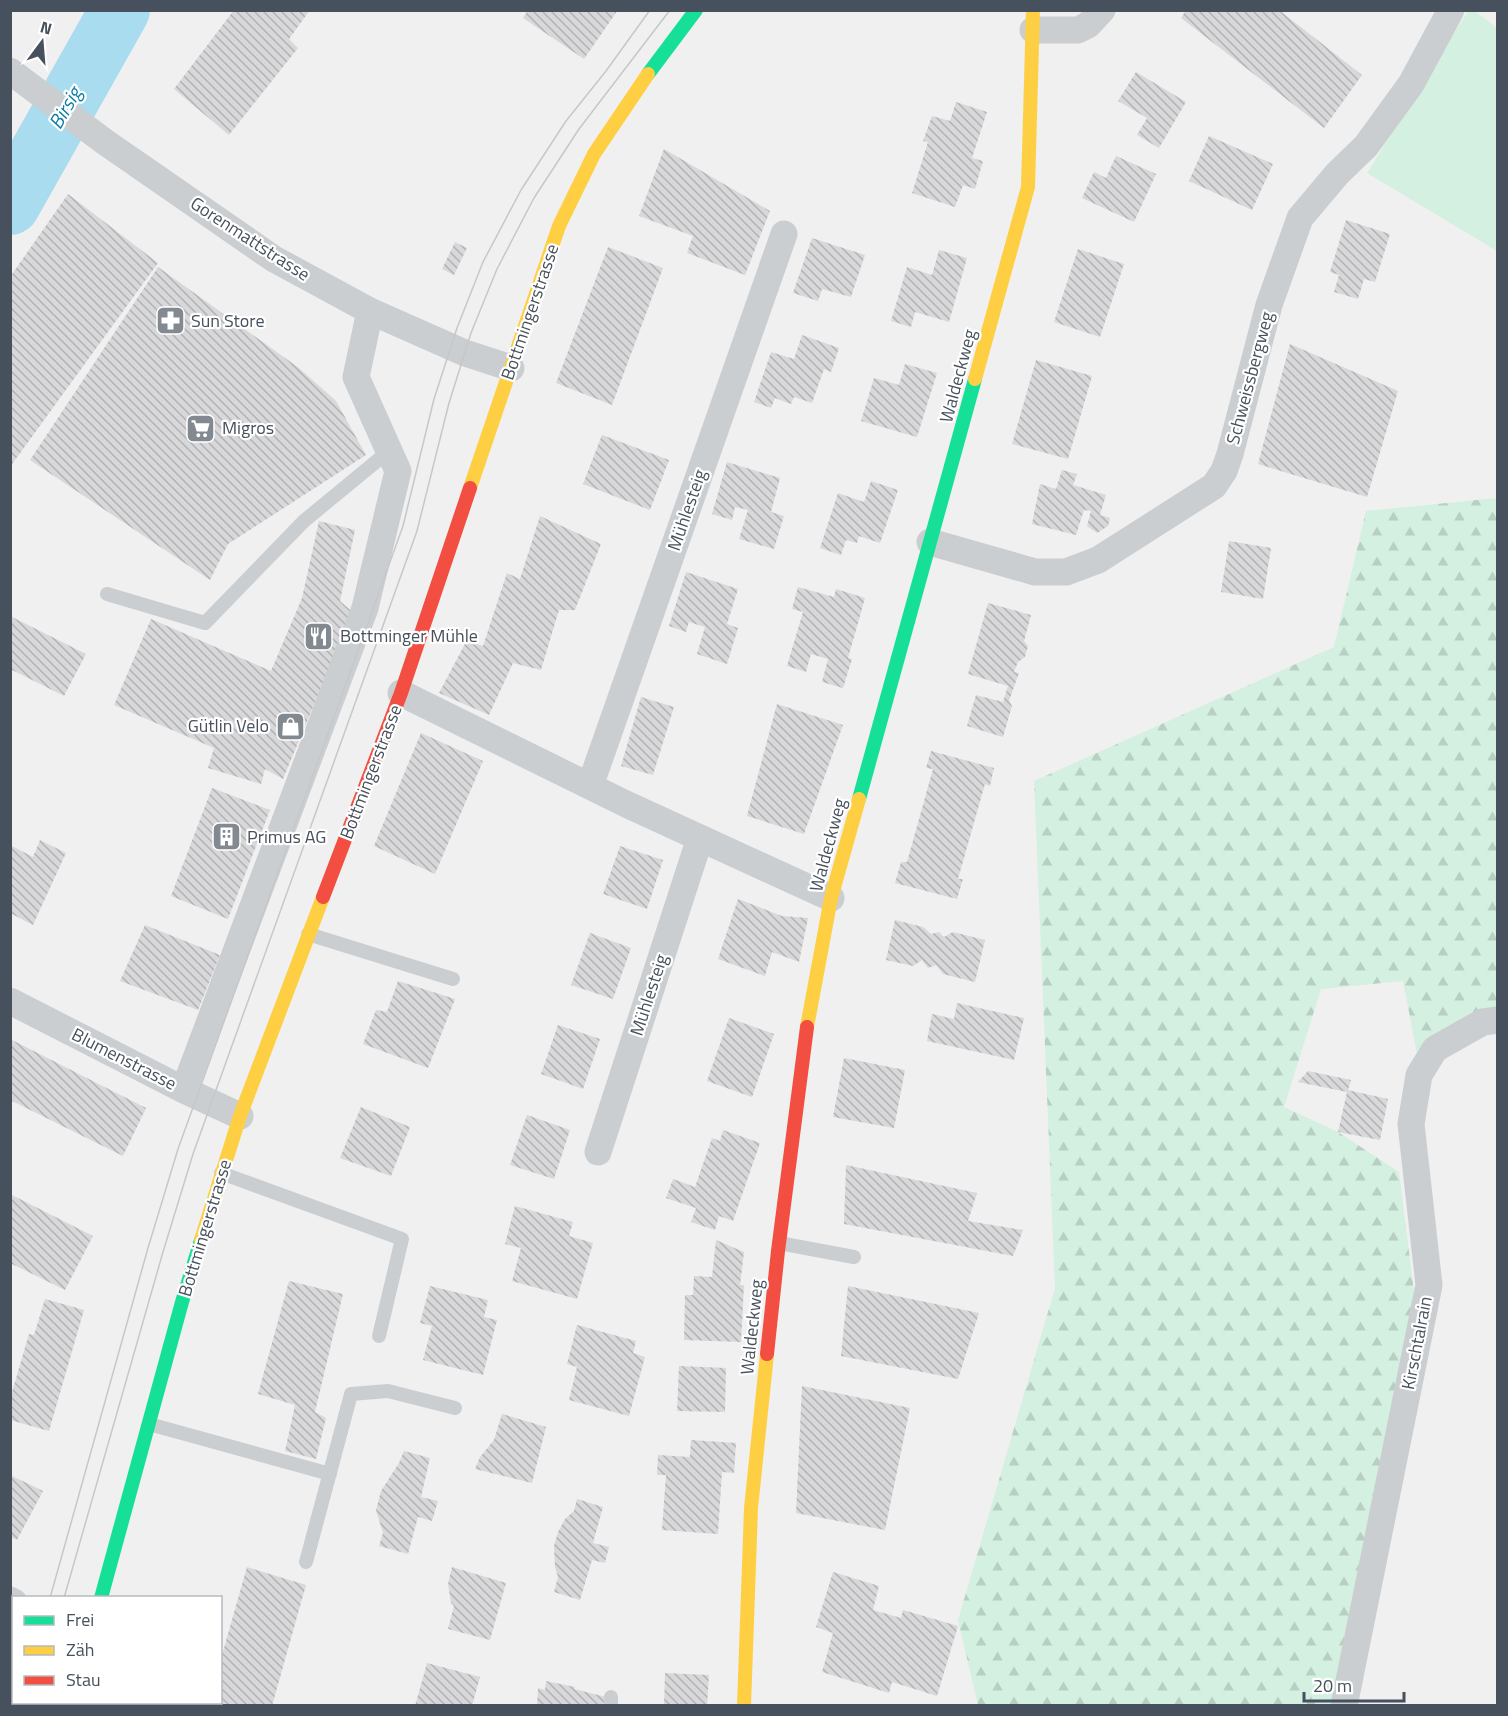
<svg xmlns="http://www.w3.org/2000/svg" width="1508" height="1716" font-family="'Titillium Web',sans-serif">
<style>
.green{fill:#d4f0e0}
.forest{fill:url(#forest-firs)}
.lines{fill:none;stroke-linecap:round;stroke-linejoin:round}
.river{stroke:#a8dcee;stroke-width:60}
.building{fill:url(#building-back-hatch)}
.lane{stroke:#cbced1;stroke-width:14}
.street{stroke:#cbced1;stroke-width:27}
.fast{stroke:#16e098;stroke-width:14}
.slow{stroke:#ffcf43;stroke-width:14}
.jam{stroke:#f24e42;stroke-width:14}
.tram{stroke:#c6c7c9;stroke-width:1.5}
.labels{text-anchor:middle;stroke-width:4.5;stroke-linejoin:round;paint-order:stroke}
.street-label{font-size:18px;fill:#47515d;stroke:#fff}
.poi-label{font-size:18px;fill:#47515d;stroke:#fff;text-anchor:start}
.water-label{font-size:20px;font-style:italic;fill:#0a7ea4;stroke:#fff}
</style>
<defs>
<pattern id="forest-firs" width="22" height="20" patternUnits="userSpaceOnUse" patternTransform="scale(1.5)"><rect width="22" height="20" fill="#d4f0e0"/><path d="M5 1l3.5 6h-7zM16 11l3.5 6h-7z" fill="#b7d0c3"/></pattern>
<pattern id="building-back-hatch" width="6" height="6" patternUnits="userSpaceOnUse" patternTransform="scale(1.5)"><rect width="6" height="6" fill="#d8d8da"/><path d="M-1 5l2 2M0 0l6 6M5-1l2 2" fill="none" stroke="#b1b2b4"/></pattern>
</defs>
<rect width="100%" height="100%" fill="#f0f0f0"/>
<path class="green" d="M 1468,11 L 1475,11 L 1497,28 L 1497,251 L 1367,173 Z"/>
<path class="forest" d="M 1497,498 L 1497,1015 L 1417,1054 L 1403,981 L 1321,989 L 1284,1107 L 1338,1132 L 1399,1172 L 1418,1324 L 1342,1705 L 978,1705 L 958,1620 L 1055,1288 L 1034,781 L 1334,647 L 1366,511 Z"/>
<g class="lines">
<path class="river" d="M 10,205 L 120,10"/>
</g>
<path class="building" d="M 234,10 L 310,10 L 289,39 L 298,48 L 229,135 L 174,89 Z
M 528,10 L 618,10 L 584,59 L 523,18 Z
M 1186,10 L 1279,10 L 1362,75 L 1324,128 L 1181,18 Z
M 1136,72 L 1186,102 L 1159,148 L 1137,135 L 1147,118 L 1118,101 Z
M 956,102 L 987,112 L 972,158 L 983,161 L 975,189 L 963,185 L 955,207 L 912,193 L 928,142 L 923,141 L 932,116 L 950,121 Z
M 1209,136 L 1273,164 L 1252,210 L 1189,181 Z
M 664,149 L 770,211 L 745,275 L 687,253 L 693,236 L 639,216 Z
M 1116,156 L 1156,174 L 1134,222 L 1082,198 L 1094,172 L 1106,178 Z
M 68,194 L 158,263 L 10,467 L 10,277 Z
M 1346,220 L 1390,234 L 1375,282 L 1364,279 L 1358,299 L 1334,292 L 1339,275 L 1330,272 Z
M 812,238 L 865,255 L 851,297 L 822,289 L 818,301 L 793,293 Z
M 455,242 L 467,248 L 454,275 L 442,269 Z
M 608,247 L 663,268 L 612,405 L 556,383 Z
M 1078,249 L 1124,264 L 1100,337 L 1054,322 Z
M 939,250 L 967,258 L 949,322 L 915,312 L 911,327 L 891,321 L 907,267 L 932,275 Z
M 158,267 L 299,368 L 336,401 L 366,455 L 228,544 L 210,580 L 30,460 Z
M 802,335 L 839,348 L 831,372 L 824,369 L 812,403 L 794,397 L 791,404 L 775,398 L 771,408 L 754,402 L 771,352 L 794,359 Z
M 1290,344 L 1398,391 L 1367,497 L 1258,464 Z
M 1036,360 L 1092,376 L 1068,459 L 1012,444 Z
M 905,364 L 937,373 L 917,437 L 861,421 L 874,378 L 899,385 Z
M 602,435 L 669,460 L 650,510 L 583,484 Z
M 727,462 L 780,478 L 771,512 L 784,516 L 774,549 L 739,539 L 748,510 L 735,507 L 732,520 L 712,514 Z
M 1062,470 L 1077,474 L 1073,485 L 1106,495 L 1100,515 L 1110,518 L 1108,526 L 1097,533 L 1087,526 L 1091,511 L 1084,510 L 1076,535 L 1032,524 L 1040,484 L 1056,489 Z
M 871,481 L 898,490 L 880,543 L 859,536 L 857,543 L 846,540 L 841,555 L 820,548 L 838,493 L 864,502 Z
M 540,516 L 601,544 L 575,610 L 559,610 L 541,670 L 513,663 L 489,715 L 439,693 L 467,640 L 483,646 L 507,573 L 520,579 Z
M 319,521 L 355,530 L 340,601 L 356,615 L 324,681 L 283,779 L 265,769 L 261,784 L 208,768 L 214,748 L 114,705 L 151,619 L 271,671 L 302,598 Z
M 1229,541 L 1271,548 L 1263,599 L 1221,592 Z
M 686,572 L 738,589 L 727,624 L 738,628 L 727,664 L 697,654 L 705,627 L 689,622 L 686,632 L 669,626 Z
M 798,587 L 834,597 L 836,589 L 865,598 L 848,658 L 852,659 L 843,688 L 822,682 L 828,659 L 811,654 L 806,672 L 787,666 L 803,612 L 792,609 Z
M 988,603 L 1031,615 L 1024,641 L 1028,646 L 1025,657 L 1018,662 L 1014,672 L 1019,673 L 1009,701 L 1012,706 L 1003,737 L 967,726 L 976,695 L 1003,702 L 1008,686 L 968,674 Z
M 10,616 L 86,654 L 64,696 L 10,669 Z
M 641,697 L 674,707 L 653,775 L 621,766 Z
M 777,704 L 843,725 L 804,834 L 747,816 Z
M 421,733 L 483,761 L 435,874 L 374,846 Z
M 931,751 L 994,768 L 990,786 L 985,784 L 958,879 L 963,879 L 957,899 L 895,883 L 901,862 L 907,862 L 933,769 L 926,768 Z
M 212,788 L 270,810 L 228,919 L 171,896 Z
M 40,840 L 66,853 L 33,925 L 10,913 L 10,845 L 33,857 Z
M 620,846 L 663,860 L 647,909 L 603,894 Z
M 738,899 L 782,916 L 808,918 L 799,962 L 772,952 L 765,976 L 718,959 Z
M 895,920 L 923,927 L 931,934 L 939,932 L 944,937 L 953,932 L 985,940 L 975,982 L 943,974 L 936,965 L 928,968 L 922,960 L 913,966 L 886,960 Z
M 145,925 L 220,955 L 198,1010 L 120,981 Z
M 590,933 L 631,948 L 613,999 L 571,985 Z
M 398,981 L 455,999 L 428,1068 L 363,1044 L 376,1010 L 387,1012 Z
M 957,1003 L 1024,1018 L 1014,1060 L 927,1041 L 932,1014 L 954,1019 Z
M 729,1018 L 774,1034 L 752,1097 L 707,1081 Z
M 558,1025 L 600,1039 L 583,1089 L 541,1074 Z
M 12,1040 L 146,1108 L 123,1156 L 10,1100 Z
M 844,1058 L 905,1070 L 894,1128 L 833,1117 Z
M 1308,1071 L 1351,1080 L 1348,1090 L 1388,1099 L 1380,1140 L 1338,1132 L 1347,1092 L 1298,1082 Z
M 361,1107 L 410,1127 L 391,1176 L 340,1158 Z
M 527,1115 L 570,1130 L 554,1179 L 510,1165 Z
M 723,1130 L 760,1143 L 733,1221 L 719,1216 L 715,1230 L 691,1222 L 696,1208 L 666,1198 L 673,1179 L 695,1187 L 712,1138 L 720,1141 Z
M 846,1165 L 977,1193 L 968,1221 L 1023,1230 L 1013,1256 L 844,1224 Z
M 10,1194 L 93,1236 L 65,1290 L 10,1263 Z
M 515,1206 L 573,1222 L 569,1236 L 593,1243 L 577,1299 L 512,1281 L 521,1248 L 505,1244 Z
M 716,1240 L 744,1252 L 740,1285 L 744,1285 L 741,1342 L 684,1340 L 685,1295 L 693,1295 L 694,1276 L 712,1277 Z
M 289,1281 L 343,1294 L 315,1412 L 326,1418 L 316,1459 L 285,1451 L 295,1405 L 258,1394 Z
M 430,1286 L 488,1300 L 484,1317 L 497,1320 L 483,1375 L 423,1360 L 432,1326 L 420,1323 Z
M 848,1286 L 979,1313 L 958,1379 L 841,1356 Z
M 45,1299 L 84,1310 L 49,1431 L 10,1420 L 10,1399 L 29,1334 L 34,1335 Z
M 577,1325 L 636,1341 L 633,1353 L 645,1357 L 629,1416 L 569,1400 L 577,1367 L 567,1364 Z
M 679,1366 L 726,1368 L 725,1412 L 677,1411 Z
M 802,1386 L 910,1408 L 885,1530 L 796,1513 Z
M 502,1414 L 546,1427 L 532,1483 L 475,1469 L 480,1457 L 494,1440 Z
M 691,1440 L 736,1443 L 734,1473 L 722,1472 L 718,1534 L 662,1530 L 666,1475 L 657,1475 L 658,1455 L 690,1457 Z
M 404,1451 L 430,1458 L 421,1497 L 438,1501 L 432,1521 L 418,1517 L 408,1554 L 379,1546 L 383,1533 L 376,1510 L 381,1491 L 399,1463 Z
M 10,1475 L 43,1491 L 17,1540 L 10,1537 Z
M 577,1499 L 603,1507 L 593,1543 L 609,1547 L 605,1563 L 592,1560 L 580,1600 L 554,1592 L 558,1577 L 555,1567 L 554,1546 L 558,1532 L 565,1519 L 574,1511 Z
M 247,1567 L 306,1585 L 272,1706 L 208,1706 L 209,1702 L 220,1702 L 220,1662 Z
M 452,1567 L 506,1583 L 490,1640 L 448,1629 L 454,1606 L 451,1603 L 448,1584 Z
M 833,1572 L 879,1586 L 873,1610 L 901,1618 L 903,1610 L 958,1626 L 937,1696 L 892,1682 L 889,1693 L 822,1672 L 833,1633 L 816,1627 Z
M 427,1663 L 480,1677 L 472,1706 L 415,1706 Z
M 665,1673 L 709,1675 L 707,1706 L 664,1706 Z
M 546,1681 L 575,1687 L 574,1689 L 606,1697 L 605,1706 L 537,1706 L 538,1688 L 545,1690 Z"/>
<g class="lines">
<path class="lane" d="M 107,594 L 205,623 L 304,521 L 389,451
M 308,934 L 453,979
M 221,1173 L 402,1239 L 379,1336
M 779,1243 L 854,1257
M 149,1424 L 330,1474
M 306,1562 L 351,1394 L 388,1391 L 455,1408
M 611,1706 L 611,1697"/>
<path class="street" d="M 1033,30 L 1078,30 L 1088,25 L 1102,10
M 10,71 L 105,142 L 274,259 L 370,311 L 465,353 L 511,368
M 930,542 L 1035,572 L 1066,572 L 1098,560 L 1214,486 L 1224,471 L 1230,454 L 1269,305 L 1300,218 L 1337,174 L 1366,146 L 1411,84 L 1451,10
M 401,693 L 626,804 L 831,898
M 590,786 L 784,234
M 10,1001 L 184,1090 L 240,1116
M 184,1090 L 365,608 L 398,471 L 356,377 L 370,311
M 598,1152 L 700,838
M 10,1600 L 14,1602
M 1344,1706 L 1429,1285 L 1411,1124 L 1419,1075 L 1435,1049 L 1483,1022 L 1498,1020"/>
<path class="fast" d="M 648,74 L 696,10
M 859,799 L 975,379
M 101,1598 L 182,1302 L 201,1240"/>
<path class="slow" d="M 975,379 L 1028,187 L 1033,10
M 470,488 L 559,226 L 594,154 L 648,74
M 807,1027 L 831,898 L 859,799
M 201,1240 L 240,1116 L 323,897
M 744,1706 L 751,1508 L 767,1354"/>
<path class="jam" d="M 323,897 L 401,693 L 470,488
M 767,1354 L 778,1251 L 807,1027
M 71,1706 L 72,1702"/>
<path class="tram" d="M 50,1598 L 148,1248 L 178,1149 L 403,526 L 434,399 L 457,328 L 483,262 L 521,190 L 566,121 L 606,71 L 650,10
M 64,1598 L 163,1252 L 193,1154 L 417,531 L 449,403 L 471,333 L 497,269 L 534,198 L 579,129 L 670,10
M 19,1706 L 20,1702
M 34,1706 L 35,1702"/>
</g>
<defs>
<symbol id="pharmacy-square" viewBox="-11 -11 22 22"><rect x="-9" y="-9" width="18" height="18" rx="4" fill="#828990" stroke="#fff"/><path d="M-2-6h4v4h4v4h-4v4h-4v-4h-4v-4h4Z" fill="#fff"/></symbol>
<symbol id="supermarket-square" viewBox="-11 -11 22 22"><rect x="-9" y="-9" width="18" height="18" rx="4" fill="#828990" stroke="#fff"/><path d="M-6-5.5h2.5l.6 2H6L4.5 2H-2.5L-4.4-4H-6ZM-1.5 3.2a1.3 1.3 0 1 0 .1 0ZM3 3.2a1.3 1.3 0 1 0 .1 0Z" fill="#fff"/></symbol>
<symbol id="restaurant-square" viewBox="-11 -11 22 22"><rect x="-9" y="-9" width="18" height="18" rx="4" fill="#828990" stroke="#fff"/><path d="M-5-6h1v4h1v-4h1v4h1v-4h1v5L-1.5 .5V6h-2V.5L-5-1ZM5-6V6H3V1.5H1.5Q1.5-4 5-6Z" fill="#fff"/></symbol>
<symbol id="shop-square" viewBox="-11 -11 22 22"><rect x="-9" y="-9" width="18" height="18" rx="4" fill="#828990" stroke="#fff"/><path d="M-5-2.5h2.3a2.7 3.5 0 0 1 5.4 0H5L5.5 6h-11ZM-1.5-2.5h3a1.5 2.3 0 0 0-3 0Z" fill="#fff"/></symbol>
<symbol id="building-square" viewBox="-11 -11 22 22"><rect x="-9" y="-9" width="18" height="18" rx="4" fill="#828990" stroke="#fff"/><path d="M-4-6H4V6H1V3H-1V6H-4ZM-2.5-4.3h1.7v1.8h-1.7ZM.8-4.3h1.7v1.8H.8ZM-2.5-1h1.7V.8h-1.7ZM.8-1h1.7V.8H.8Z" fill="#fff"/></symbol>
</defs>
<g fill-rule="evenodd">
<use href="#pharmacy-square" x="154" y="304" width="33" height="33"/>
<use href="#supermarket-square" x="184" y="412" width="33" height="33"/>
<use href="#restaurant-square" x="302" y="620" width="33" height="33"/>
<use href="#shop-square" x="274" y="710" width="33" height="33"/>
<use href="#building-square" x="210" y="820" width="33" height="33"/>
</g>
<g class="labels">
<g class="street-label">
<text transform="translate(250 239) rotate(33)" y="6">Gorenmattstrasse</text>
<text transform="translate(530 312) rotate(-71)" y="6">Bottmingerstrasse</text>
<text transform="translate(958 376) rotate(-75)" y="6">Waldeckweg</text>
<text transform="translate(1250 378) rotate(-75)" y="6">Schweissbergweg</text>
<text transform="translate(687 510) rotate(-71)" y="6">Mühlesteig</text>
<text transform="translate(371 772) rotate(-69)" y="6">Bottmingerstrasse</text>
<text transform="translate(828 845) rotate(-75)" y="6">Waldeckweg</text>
<text transform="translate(649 995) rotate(-72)" y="6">Mühlesteig</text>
<text transform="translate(124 1059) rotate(27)" y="6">Blumenstrasse</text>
<text transform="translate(205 1228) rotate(-73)" y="6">Bottmingerstrasse</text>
<text transform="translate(752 1327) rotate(-84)" y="6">Waldeckweg</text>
<text transform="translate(1417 1343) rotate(-79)" y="6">Kirschtalrain</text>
</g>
<g class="poi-label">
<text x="191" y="327">Sun Store</text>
<text x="222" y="434">Migros</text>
<text x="340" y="642">Bottminger Mühle</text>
<text x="269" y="732" text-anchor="end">Gütlin Velo</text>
<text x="247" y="843">Primus AG</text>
</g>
<g class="water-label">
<text transform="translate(65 108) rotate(-60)" y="7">Birsig</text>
</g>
</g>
<rect width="1508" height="1716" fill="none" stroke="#47515d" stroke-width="24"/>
<rect x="12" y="1596" width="210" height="108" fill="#ffffff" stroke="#b5b9be" stroke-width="1.5"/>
<rect x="24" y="1616" width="30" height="9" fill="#16e098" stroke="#b5b9be" stroke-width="1.5"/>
<text x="66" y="1626" font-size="18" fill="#47515d">Frei</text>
<rect x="24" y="1646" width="30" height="9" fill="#ffcf43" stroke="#b5b9be" stroke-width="1.5"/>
<text x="66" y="1656" font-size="18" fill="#47515d">Zäh</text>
<rect x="24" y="1676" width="30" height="9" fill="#f24e42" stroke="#b5b9be" stroke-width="1.5"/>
<text x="66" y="1686" font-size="18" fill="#47515d">Stau</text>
<g transform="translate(42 42) rotate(16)" stroke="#ffffff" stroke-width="4.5" paint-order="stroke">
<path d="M0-4.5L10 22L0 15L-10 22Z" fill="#47515d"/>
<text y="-9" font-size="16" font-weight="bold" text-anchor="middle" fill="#47515d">N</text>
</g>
<path d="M1304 1692v9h100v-9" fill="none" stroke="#47515d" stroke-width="3"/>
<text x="1313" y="1692" font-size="18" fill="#47515d" stroke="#ffffff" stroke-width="4.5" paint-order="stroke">20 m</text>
</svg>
